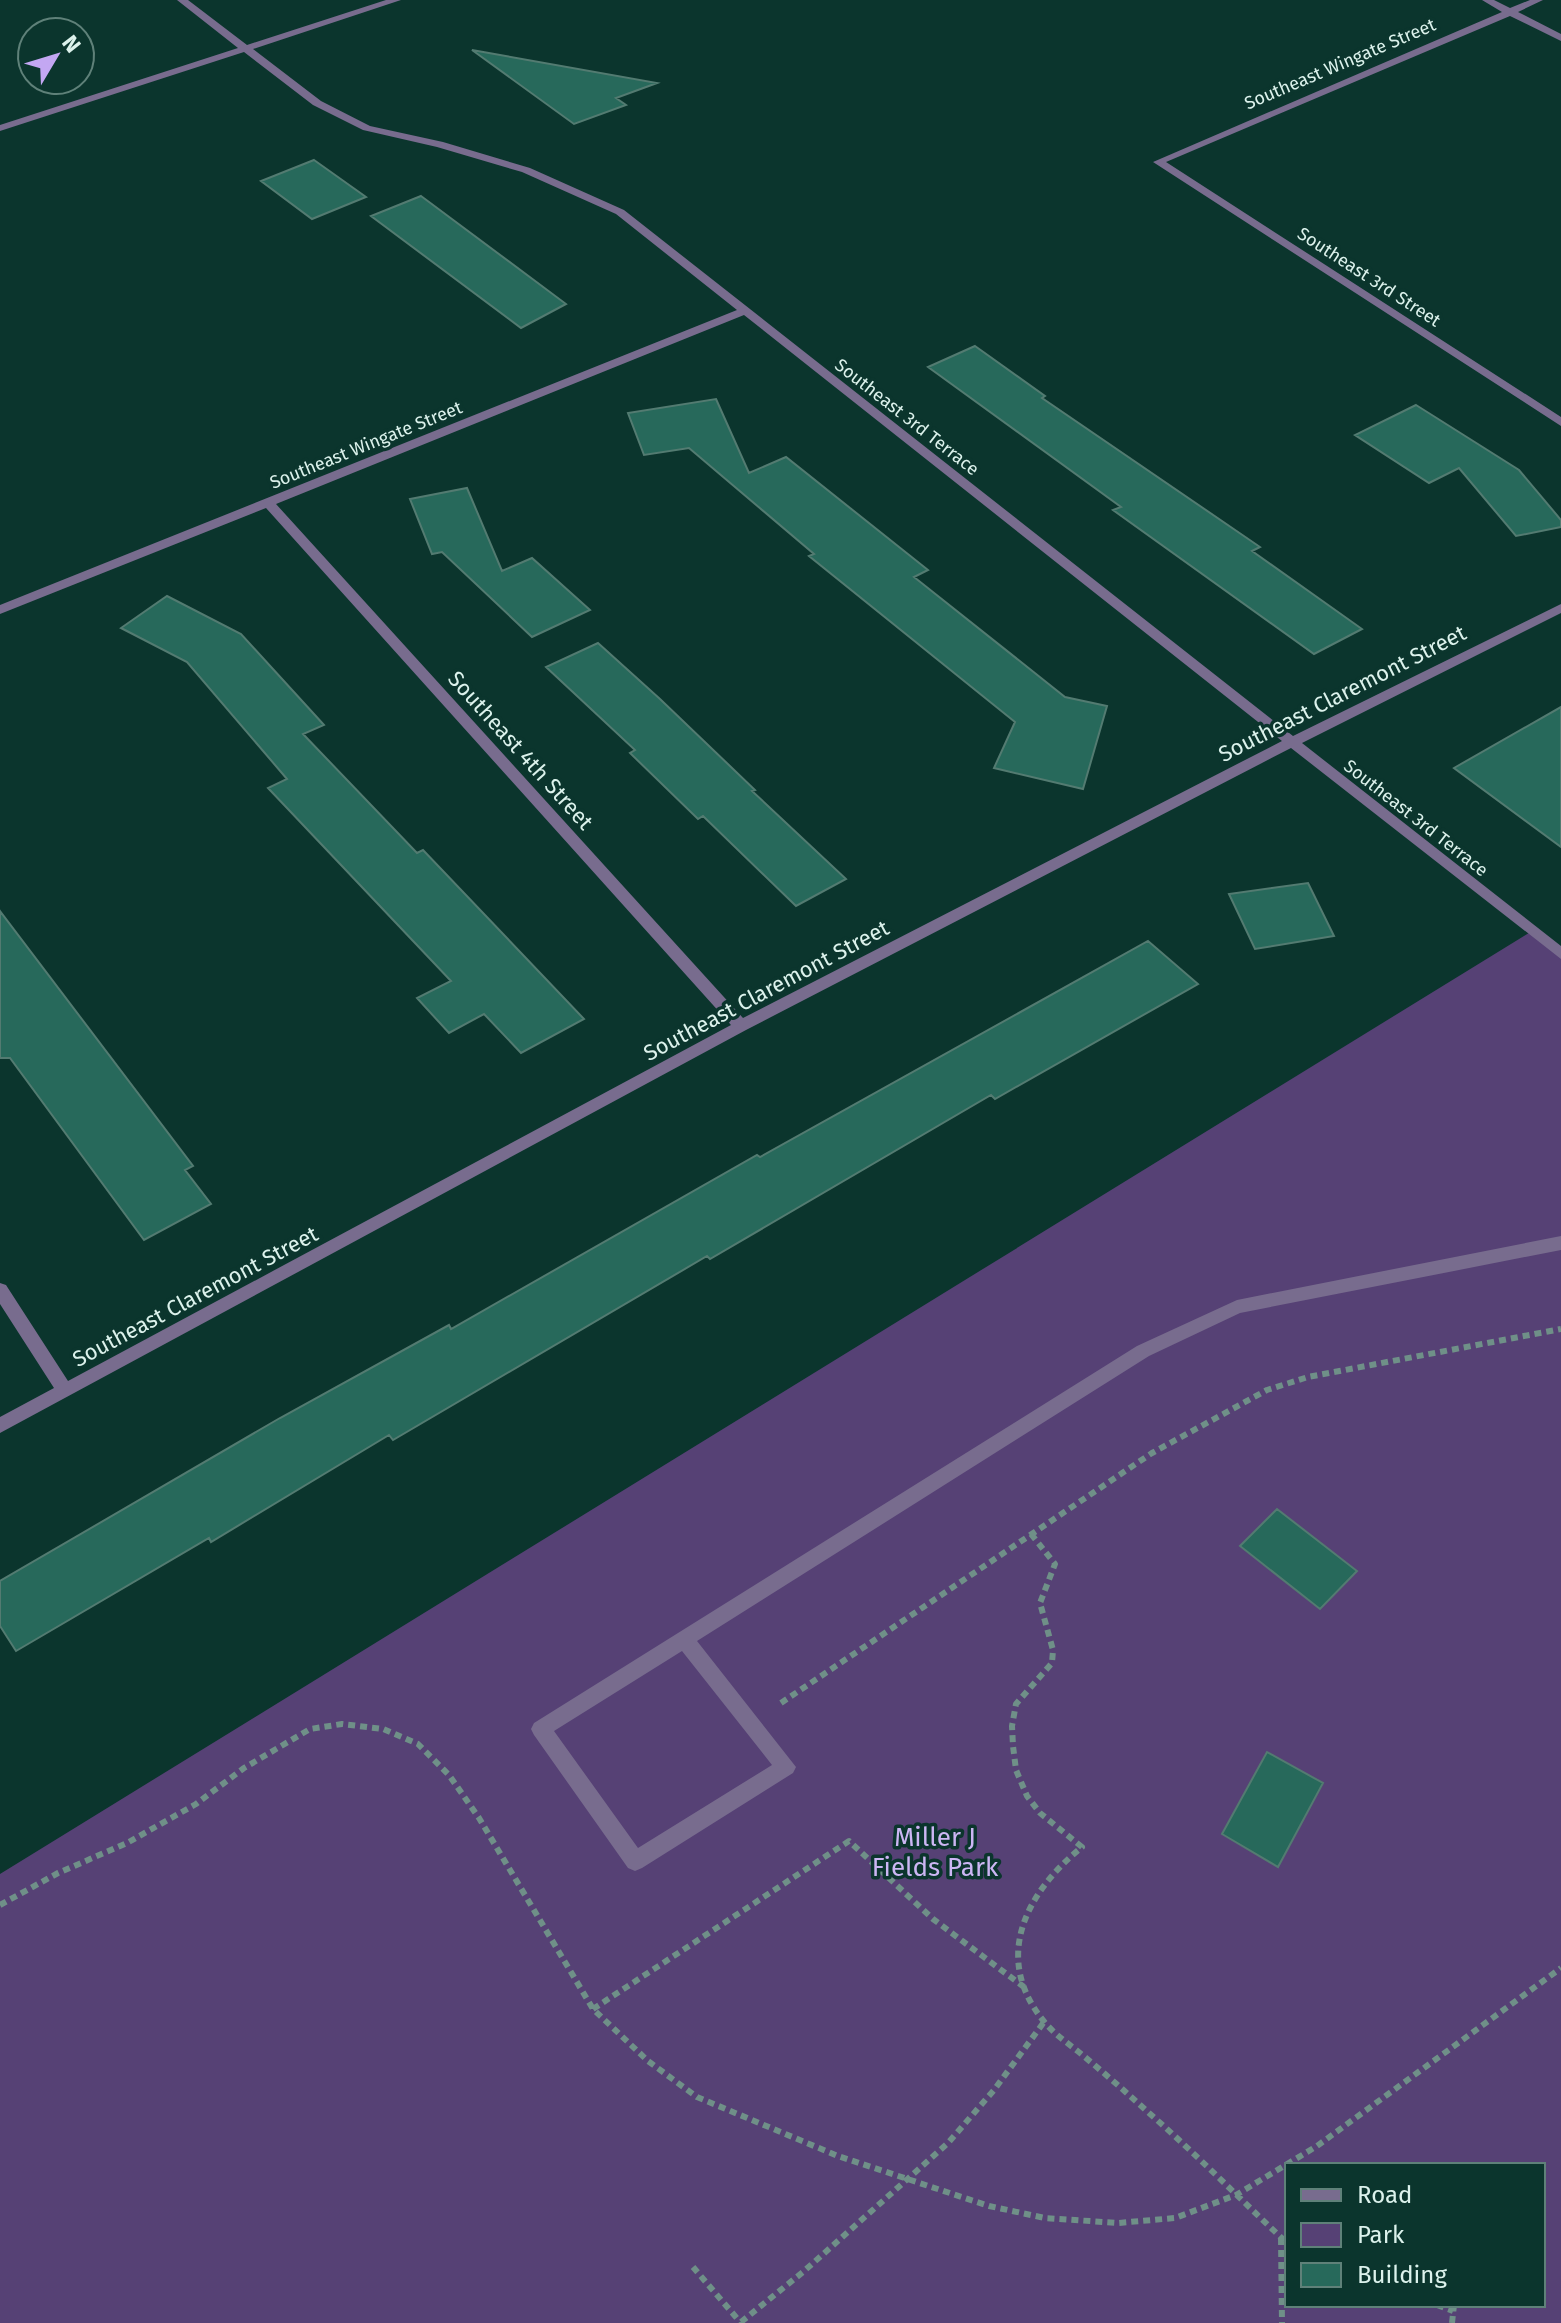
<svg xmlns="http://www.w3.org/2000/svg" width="1561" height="2323" font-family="'Fira Sans',sans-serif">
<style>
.green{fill:#564175;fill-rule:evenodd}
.building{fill:#27695b;stroke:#537b71;stroke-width:2}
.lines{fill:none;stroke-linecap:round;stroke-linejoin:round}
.path{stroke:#6f9088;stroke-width:6;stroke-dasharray:7 5;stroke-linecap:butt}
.lane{fill:#786c8e;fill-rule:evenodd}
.street{fill:#786c8e;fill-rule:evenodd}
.labels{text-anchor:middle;stroke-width:7;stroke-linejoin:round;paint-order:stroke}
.far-street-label{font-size:18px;fill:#dcf2ec;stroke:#0b352d}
.street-label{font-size:22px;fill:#dcf2ec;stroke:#0b352d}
.near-park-label{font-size:26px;fill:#ccb6f4;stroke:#0b352d}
</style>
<rect width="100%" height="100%" fill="#0b352d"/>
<path class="green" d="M 1532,931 L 1561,954 L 1561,2323 L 0,2323 L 0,1874 ZM 1287,2165 L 1543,2165 L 1543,2305 L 1287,2305 Z"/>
<path class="building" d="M 472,50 L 657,83 L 616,98 L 626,105 L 574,124 Z
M 314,160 L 366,197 L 312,219 L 261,181 Z
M 421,196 L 566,304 L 521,328 L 371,216 Z
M 975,346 L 1045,396 L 1042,398 L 1260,547 L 1252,551 L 1362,629 L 1314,654 L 1113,510 L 1121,507 L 928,367 Z
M 716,399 L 749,473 L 786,457 L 928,570 L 914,577 L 1065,697 L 1107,706 L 1083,789 L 994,768 L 1015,722 L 809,556 L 814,554 L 689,448 L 644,455 L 628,413 Z
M 1416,405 L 1519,470 L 1561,520 L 1561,527 L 1516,536 L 1459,468 L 1429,483 L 1355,435 Z
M 467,488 L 502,571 L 532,558 L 590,610 L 532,637 L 442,552 L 432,554 L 410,499 Z
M 167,596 L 241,634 L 324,725 L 303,734 L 417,853 L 423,850 L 584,1019 L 521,1053 L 484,1014 L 449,1033 L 417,998 L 451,981 L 268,788 L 287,779 L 187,662 L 121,628 Z
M 598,643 L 660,699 L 755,790 L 752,791 L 846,879 L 796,906 L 703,816 L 698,819 L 630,753 L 635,750 L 546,667 Z
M 1561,707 L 1561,847 L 1454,768 Z
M 1308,883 L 1334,936 L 1255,949 L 1229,894 Z
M 0,911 L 193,1166 L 185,1170 L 211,1204 L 144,1240 L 10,1058 L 0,1058 Z
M 1148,941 L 1198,984 L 995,1099 L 991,1095 L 710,1259 L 707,1256 L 393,1440 L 389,1435 L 211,1542 L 209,1538 L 16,1651 L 0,1626 L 0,1581 L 280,1418 L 449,1325 L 451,1329 L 757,1155 L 760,1157 Z
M 1277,1509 L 1357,1571 L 1320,1609 L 1240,1546 Z
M 1267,1752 L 1323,1783 L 1278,1867 L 1222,1834 Z"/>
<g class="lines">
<path class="path" d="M 1031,1534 L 1055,1564 L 1040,1603 L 1053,1650 L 1052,1663 L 1016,1704 L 1012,1726 L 1013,1746 L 1016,1770 L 1027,1796 L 1040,1813 L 1082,1847 C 1024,1894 991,1961 1047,2025 C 1057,2036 1069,2044 1080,2053 C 1103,2072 1126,2092 1149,2113 C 1197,2155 1241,2200 1287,2243
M 781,1703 L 1152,1453 L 1267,1390 L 1308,1377 L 1561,1329
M 0,1905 L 58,1873 L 127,1843 L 196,1804 L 244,1768 L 310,1729 L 342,1724 L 383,1729 L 418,1744 L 449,1775 L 479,1818 L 593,2009 L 648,2061 L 697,2097 L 838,2156 L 989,2206 L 1045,2218 L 1118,2223 L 1175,2218 L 1236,2195 L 1317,2146 L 1561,1968
M 593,2009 L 849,1841 L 933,1919 L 1024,1987
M 1281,2238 L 1282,2323
M 693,2267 L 741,2323
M 1437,2305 L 1453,2311
M 741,2322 L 803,2272 L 948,2143 L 994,2090 L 1044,2022
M 1452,2323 L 1454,2305"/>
<path class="lane" d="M 1561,1236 L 1561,1250 L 1240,1313 L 1149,1356 L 697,1641 L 796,1767 L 793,1773 L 642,1868 L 635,1871 L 628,1868 L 534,1735 L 531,1729 L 534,1723 L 1137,1346 L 1237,1300 ZM 682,1651 L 772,1765 L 638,1848 L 554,1731 Z"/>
<path class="street" d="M 177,0 L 188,0 L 247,45 L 386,0 L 401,0 L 253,49 L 321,101 L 370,126 L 443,142 L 530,168 L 624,210 L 1293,736 L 1561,604 L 1561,613 L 1302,743 L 1561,946 L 1561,959 L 1291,748 L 746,1030 L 0,1433 L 0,1417 L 54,1388 L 0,1304 L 0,1283 L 6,1285 L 68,1381 L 731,1025 L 266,508 L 0,614 L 0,605 L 737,310 L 616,214 L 522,172 L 437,147 L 363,130 L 313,105 L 244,52 L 0,131 L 0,125 L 238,48 ZM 744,315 L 1282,741 L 743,1018 L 276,504 Z
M 1482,0 L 1494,0 L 1510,8 L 1530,0 L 1543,0 L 1518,12 L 1561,34 L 1561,41 L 1510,16 L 1166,162 L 1561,417 L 1561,426 L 1153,162 L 1502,12 Z"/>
</g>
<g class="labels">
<g class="far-street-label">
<text transform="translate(1340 64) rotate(-23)" y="6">Southeast Wingate Street</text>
<text transform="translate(1369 277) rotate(33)" y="6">Southeast 3rd Street</text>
<text transform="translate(907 417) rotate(38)" y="6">Southeast 3rd Terrace</text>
<text transform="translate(366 445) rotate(-22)" y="6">Southeast Wingate Street</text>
<text transform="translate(1416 818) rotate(38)" y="6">Southeast 3rd Terrace</text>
</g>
<g class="street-label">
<text transform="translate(1342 693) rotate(-27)" y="8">Southeast Claremont Street</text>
<text transform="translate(521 750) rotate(48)" y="8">Southeast 4th Street</text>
<text transform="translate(766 990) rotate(-28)" y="8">Southeast Claremont Street</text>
<text transform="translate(195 1296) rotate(-28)" y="8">Southeast Claremont Street</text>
</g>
<g class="near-park-label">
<text x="935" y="1846">Miller J<tspan x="935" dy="30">Fields Park</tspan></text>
</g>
</g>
<rect x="1285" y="2163" width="260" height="144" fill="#0b352d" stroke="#5f8179" stroke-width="2"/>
<rect x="1301" y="2189" width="40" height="12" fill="#786c8e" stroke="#5f8179" stroke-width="2"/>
<text x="1357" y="2203" font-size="24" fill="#dcf2ec">Road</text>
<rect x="1301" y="2223" width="40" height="24" fill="#564175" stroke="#5f8179" stroke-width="2"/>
<text x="1357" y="2243" font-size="24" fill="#dcf2ec">Park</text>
<rect x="1301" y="2263" width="40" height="24" fill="#27695b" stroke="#5f8179" stroke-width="2"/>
<text x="1357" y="2283" font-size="24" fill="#dcf2ec">Building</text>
<g transform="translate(56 56) rotate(52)"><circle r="38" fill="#0b352d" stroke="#5f8179" stroke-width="2"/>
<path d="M0-6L14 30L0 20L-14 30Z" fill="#c3a7f2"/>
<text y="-12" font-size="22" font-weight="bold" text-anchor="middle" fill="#dcf2ec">N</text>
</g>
</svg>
